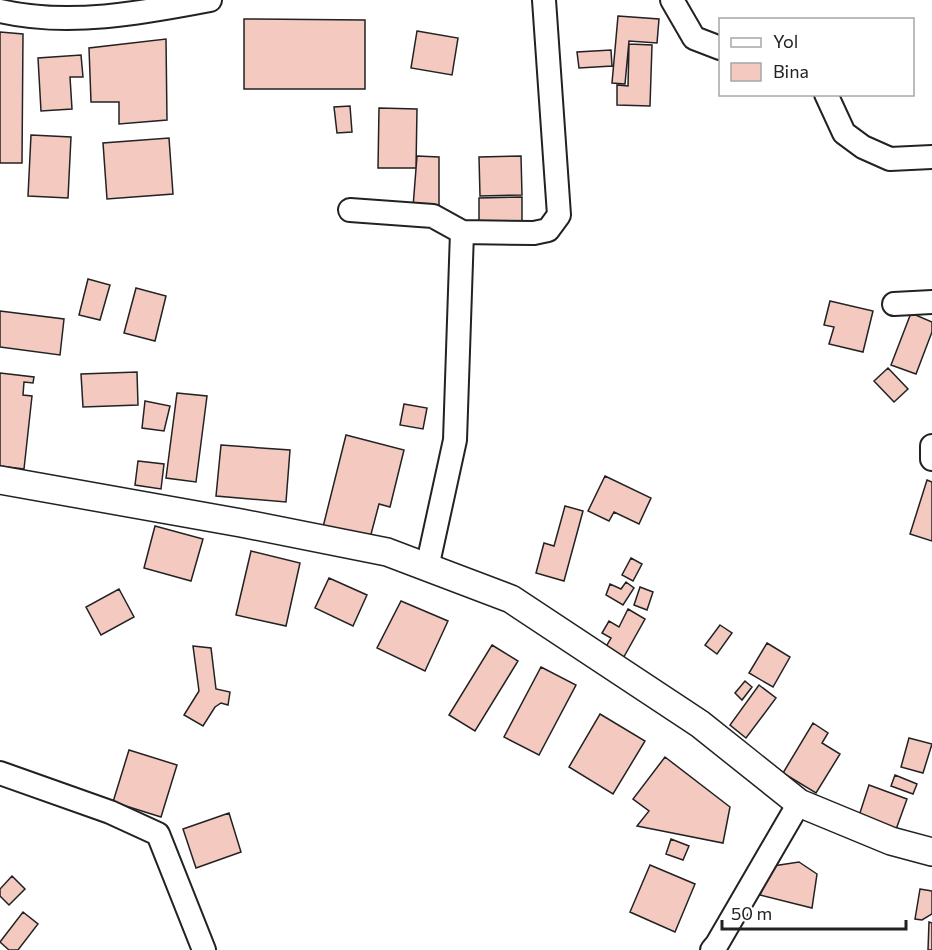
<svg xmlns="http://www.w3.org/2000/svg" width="932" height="950" font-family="Commissioner,sans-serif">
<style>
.building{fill:#f3c9c0;stroke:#222;stroke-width:1.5}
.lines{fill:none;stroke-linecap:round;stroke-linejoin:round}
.minor-casing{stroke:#222;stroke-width:26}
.tertiary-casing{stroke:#222;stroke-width:30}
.minor{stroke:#fff;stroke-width:22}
.tertiary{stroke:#fff;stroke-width:27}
</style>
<rect width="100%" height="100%" fill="#fff"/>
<path class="building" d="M 618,16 L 659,19 L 657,43 L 629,41 L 625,84 L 612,83 Z
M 244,19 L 365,20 L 365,89 L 244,89 Z
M 417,31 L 458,38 L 452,75 L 411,68 Z
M 0,32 L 23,34 L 22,163 L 0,163 Z
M 166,39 L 167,120 L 119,124 L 119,102 L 91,102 L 89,48 Z
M 629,44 L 652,45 L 650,106 L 617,105 L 617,85 L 628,86 Z
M 611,50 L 612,66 L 579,68 L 577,52 Z
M 81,55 L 83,77 L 70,77 L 72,109 L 41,111 L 38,58 Z
M 350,106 L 352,132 L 337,133 L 334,107 Z
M 379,108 L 417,109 L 416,168 L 378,168 Z
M 31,135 L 71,137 L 68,198 L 28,196 Z
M 169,138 L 173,194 L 107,199 L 103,143 Z
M 417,156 L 439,157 L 439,210 L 413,207 Z
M 521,156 L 522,195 L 480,196 L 479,157 Z
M 522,197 L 522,222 L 479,223 L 479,198 Z
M 88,279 L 110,285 L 100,320 L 79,315 Z
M 136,288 L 166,296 L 155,341 L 124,333 Z
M 830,301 L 873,311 L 863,352 L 829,344 L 834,327 L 824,325 Z
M 0,311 L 64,319 L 60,355 L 0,347 Z
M 911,313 L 932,322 L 932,332 L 916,374 L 891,365 Z
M 888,368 L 908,389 L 894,402 L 874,381 Z
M 137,372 L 138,405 L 83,407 L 81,374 Z
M 0,373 L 34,377 L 33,383 L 24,382 L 23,395 L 32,396 L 24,469 L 0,466 Z
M 177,393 L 207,396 L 196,482 L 166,478 Z
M 145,401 L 170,406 L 164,431 L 142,428 Z
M 404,404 L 427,408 L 423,429 L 400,425 Z
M 346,435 L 404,450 L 390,507 L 379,504 L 370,538 L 323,527 Z
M 221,445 L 290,450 L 286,502 L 216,496 Z
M 138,461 L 164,464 L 161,489 L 135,485 Z
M 605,476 L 651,498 L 639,524 L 614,512 L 609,521 L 588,511 Z
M 927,480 L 932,482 L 932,541 L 910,534 Z
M 565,506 L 583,511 L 564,581 L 536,573 L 544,543 L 554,546 Z
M 155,526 L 203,539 L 191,581 L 144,568 Z
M 251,551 L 300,563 L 286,626 L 236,615 Z
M 631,558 L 642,564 L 633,581 L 622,575 Z
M 329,578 L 367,595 L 353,626 L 315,608 Z
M 626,582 L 634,588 L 623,605 L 606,595 L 610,584 L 621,589 Z
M 640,587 L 653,592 L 647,610 L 634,605 Z
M 119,589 L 134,617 L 101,635 L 86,607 Z
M 401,601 L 448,621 L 425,671 L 377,648 Z
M 628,609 L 645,619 L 621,662 L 603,652 L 611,638 L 602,633 L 609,621 L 619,627 Z
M 720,625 L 732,633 L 717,654 L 705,645 Z
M 767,643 L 790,657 L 773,687 L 749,673 Z
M 492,645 L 518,661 L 475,731 L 449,715 Z
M 193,646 L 211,648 L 216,689 L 230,692 L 228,705 L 221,703 L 215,707 L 203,726 L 184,715 L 199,691 Z
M 541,667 L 576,685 L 539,755 L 504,737 Z
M 745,681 L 752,687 L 742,700 L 735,693 Z
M 759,685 L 776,698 L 746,738 L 730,725 Z
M 600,714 L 645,741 L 613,794 L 569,767 Z
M 813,723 L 828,733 L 822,743 L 840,754 L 816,793 L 783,773 Z
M 909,738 L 932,744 L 923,773 L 901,767 Z
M 129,750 L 177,765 L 161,817 L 113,802 Z
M 665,757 L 730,807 L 723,843 L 637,826 L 649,811 L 633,799 Z
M 895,775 L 917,784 L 913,794 L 891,786 Z
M 869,785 L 907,799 L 894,835 L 857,822 Z
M 229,813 L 241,852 L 196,868 L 183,829 Z
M 671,839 L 689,846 L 683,860 L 666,854 Z
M 799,862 L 817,874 L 812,908 L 760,895 L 773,866 Z
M 650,865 L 695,884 L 675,932 L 630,912 Z
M 12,876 L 25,889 L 9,905 L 0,896 L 0,889 Z
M 920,889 L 932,891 L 932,914 L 922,920 L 915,919 Z
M 23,912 L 38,924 L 18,950 L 9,950 L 0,942 Z
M 929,922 L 932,923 L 932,950 L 928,950 Z"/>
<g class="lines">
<defs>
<path id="minor" d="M 672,0 L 694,38 L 720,48
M 0,11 C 68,27 142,13 210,0
M 826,94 L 844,133 L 863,147 L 890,159 L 932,157
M 350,210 L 433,216 L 462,232 L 534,233 L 548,230 L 559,215 L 544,0
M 894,304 L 932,302
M 932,446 L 932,459
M 427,568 L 455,440 L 462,232
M 0,773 L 110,812 L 158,834 L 204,950
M 712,950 L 717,944 L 799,803"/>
<path id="tertiary" d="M 0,480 L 241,523 L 387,552 L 511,599 L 700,724 L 799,803 L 891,841 L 932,852"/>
</defs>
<use href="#minor" class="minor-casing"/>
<use href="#tertiary" class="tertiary-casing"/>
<use href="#minor" class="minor"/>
<use href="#tertiary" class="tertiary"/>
</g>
<rect x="719" y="18" width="195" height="78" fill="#ffffff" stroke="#a7a7a7" stroke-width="1.5"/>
<rect x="731" y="38" width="30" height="9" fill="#ffffff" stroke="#a7a7a7" stroke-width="1.5"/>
<text x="773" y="48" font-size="18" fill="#222222">Yol</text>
<rect x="731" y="63" width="30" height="18" fill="#f3c9c0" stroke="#a7a7a7" stroke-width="1.5"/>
<text x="773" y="78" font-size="18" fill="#222222">Bina</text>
<path d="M722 920v9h184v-9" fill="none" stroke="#222222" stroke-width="3"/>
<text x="731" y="920" font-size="18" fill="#222222" stroke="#ffffff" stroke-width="4.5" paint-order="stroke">50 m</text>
</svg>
